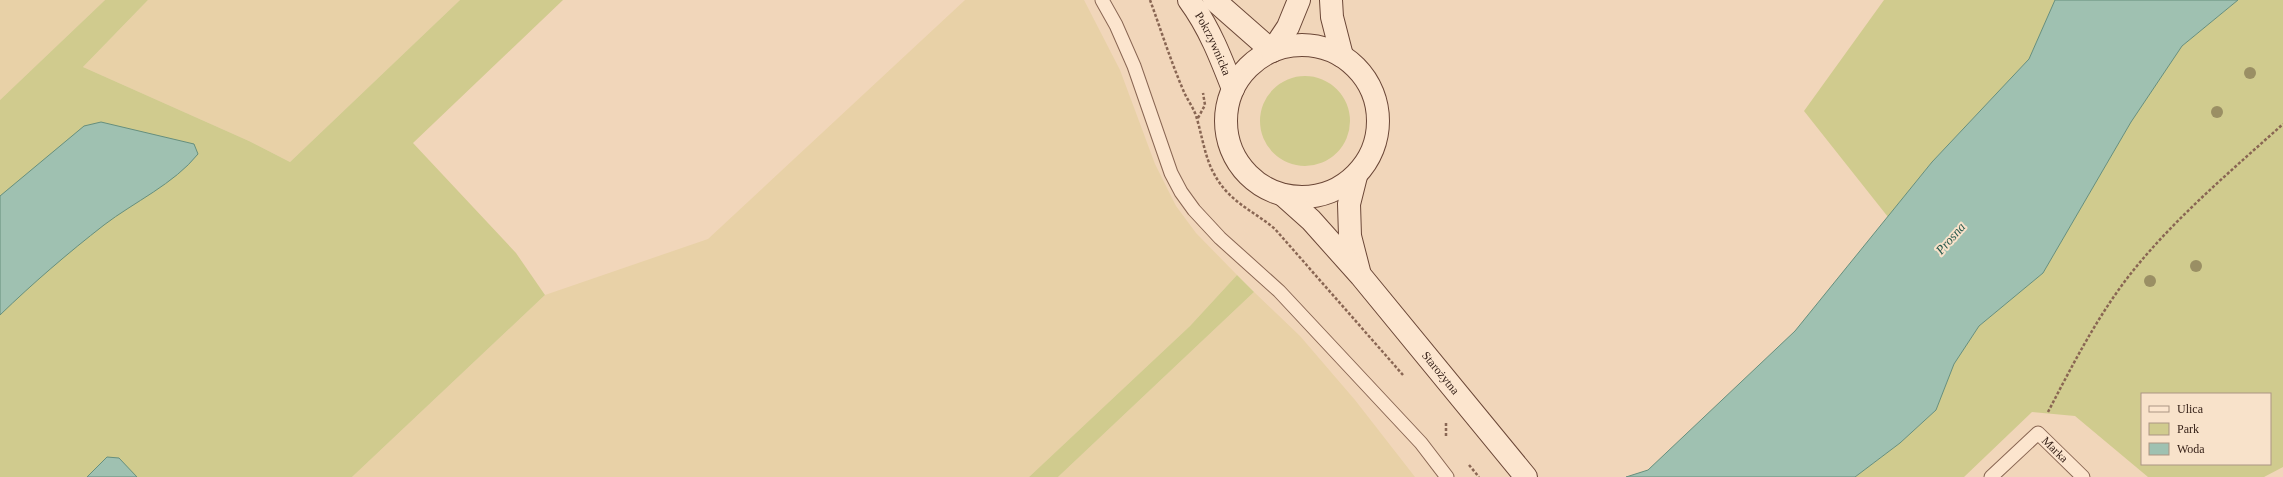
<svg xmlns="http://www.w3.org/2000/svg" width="2283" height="477" font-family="'Times New Roman',serif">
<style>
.farmland{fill:#e8d1a7}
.green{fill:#d0cb8e;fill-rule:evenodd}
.water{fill:#9fc1b1;stroke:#668f7d}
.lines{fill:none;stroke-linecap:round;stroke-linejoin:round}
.lane-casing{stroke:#896653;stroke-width:15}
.secondary-casing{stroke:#6b4737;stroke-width:24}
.path{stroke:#896653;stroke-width:2.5;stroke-dasharray:3 2;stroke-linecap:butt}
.lane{stroke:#fce5ce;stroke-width:13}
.secondary{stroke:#fce5ce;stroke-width:22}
.tree{fill:#9a8f64}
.labels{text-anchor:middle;stroke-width:4;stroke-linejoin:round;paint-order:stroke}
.street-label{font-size:12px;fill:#372219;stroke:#f8e2ca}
.water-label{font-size:13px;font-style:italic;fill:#27584c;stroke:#f8e2ca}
</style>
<rect width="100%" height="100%" fill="#f1d6ba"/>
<path class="farmland" d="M 0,0 L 105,0 L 0,100 Z
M 148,0 L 460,0 L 290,162 L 249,141 L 83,67 Z
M 965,0 L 1084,0 L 1120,70 L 1155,164 L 1176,206 L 1196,233 L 1237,275 L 1190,326 L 1029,477 L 352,477 L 545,295 L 708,239 Z
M 1254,292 L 1300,336 L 1355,400 L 1415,477 L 1058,477 Z"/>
<path class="green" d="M 105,0 L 148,0 L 83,67 L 249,141 L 290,162 L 460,0 L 563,0 L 413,143 L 516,253 L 545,295 L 352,477 L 0,477 L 0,100 Z
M 1884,0 L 2055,0 L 2029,59 L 1932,162 L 1888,217 L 1804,111 Z
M 2238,0 L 2283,0 L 2283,467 L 2264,477 L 2148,477 L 2075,416 L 2032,412 L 1964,477 L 1855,477 L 1900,443 L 1936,410 L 1954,364 L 1979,326 L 2043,273 L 2131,122 L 2182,46 ZM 2142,394 L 2270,394 L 2270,464 L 2142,464 Z
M1260 121a45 45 0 1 1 90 0a45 45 0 1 1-90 0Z
M 1237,275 L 1254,292 L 1058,477 L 1029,477 L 1190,326 Z"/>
<path class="water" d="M 2055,0 L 2238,0 L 2182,46 L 2131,122 L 2043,273 L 1979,326 L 1954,364 L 1936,410 L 1900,443 L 1855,477 L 1626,477 L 1648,470 L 1795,331 L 1932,162 L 2029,59 Z
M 101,122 L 194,144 L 198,154 C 174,184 134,202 104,225 C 68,253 33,283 0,315 L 0,196 L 84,126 Z
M 107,457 L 119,458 L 137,477 L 87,477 Z"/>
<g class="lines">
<defs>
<g id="lane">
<path d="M 1102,0 L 1116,25 L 1134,66 L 1171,173 L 1181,192 L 1194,210 L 1220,238 L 1279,291 L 1421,443 L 1447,477"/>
<path id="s1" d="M 1991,477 L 2038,433 L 2083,477"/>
</g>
<g id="secondary">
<path id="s2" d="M 1189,0 C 1209,27 1221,58 1233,89"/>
<path d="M 1214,0 L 1272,51"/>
<path d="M 1331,0 L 1332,17 L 1342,56"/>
<circle cx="1302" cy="121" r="76"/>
<path d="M 1272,51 L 1288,27 L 1299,0"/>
<path d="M 1356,176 L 1349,204 L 1350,236 L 1359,271"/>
<path id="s3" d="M 1283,195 L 1311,220 L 1361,276 L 1526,477"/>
</g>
</defs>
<use href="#lane" class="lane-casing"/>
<use href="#secondary" class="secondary-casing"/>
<path class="path" d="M 1150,0 C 1161,30 1171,62 1184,92 C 1188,101 1195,110 1197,119 C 1205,147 1206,169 1227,192 C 1241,207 1260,216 1275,229 L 1403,375
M 1198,118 L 1205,105 L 1203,93
M 2048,412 C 2073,364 2098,315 2132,272 C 2176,217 2231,171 2283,124
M 1446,436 L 1446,423
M 1469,465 L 1479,477"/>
<use href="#lane" class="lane"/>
<use href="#secondary" class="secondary"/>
</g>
<g class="tree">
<circle cx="2250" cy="73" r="6"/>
<circle cx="2217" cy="112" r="6"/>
<circle cx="2196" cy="266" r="6"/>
<circle cx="2150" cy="281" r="6"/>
</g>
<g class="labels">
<g class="street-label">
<text dy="4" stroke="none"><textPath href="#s2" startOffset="50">Pokrzywnicka</textPath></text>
<text dy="4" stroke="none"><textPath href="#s3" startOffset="238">Starożytna</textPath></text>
<text dy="4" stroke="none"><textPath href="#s1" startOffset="88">Marka</textPath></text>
</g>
<g class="water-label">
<text transform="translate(1950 238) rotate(-49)" y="5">Prosna</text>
</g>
</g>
<rect x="2141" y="393" width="130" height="72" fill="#f8e2ca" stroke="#ab9583"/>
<rect x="2149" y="406" width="20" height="6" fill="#fce5ce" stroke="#ab9583"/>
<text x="2177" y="413" font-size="12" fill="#372219">Ulica</text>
<rect x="2149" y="423" width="20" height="12" fill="#d0cb8e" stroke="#ab9583"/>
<text x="2177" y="433" font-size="12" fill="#372219">Park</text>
<rect x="2149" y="443" width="20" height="12" fill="#9fc1b1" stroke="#ab9583"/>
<text x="2177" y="453" font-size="12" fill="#372219">Woda</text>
</svg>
